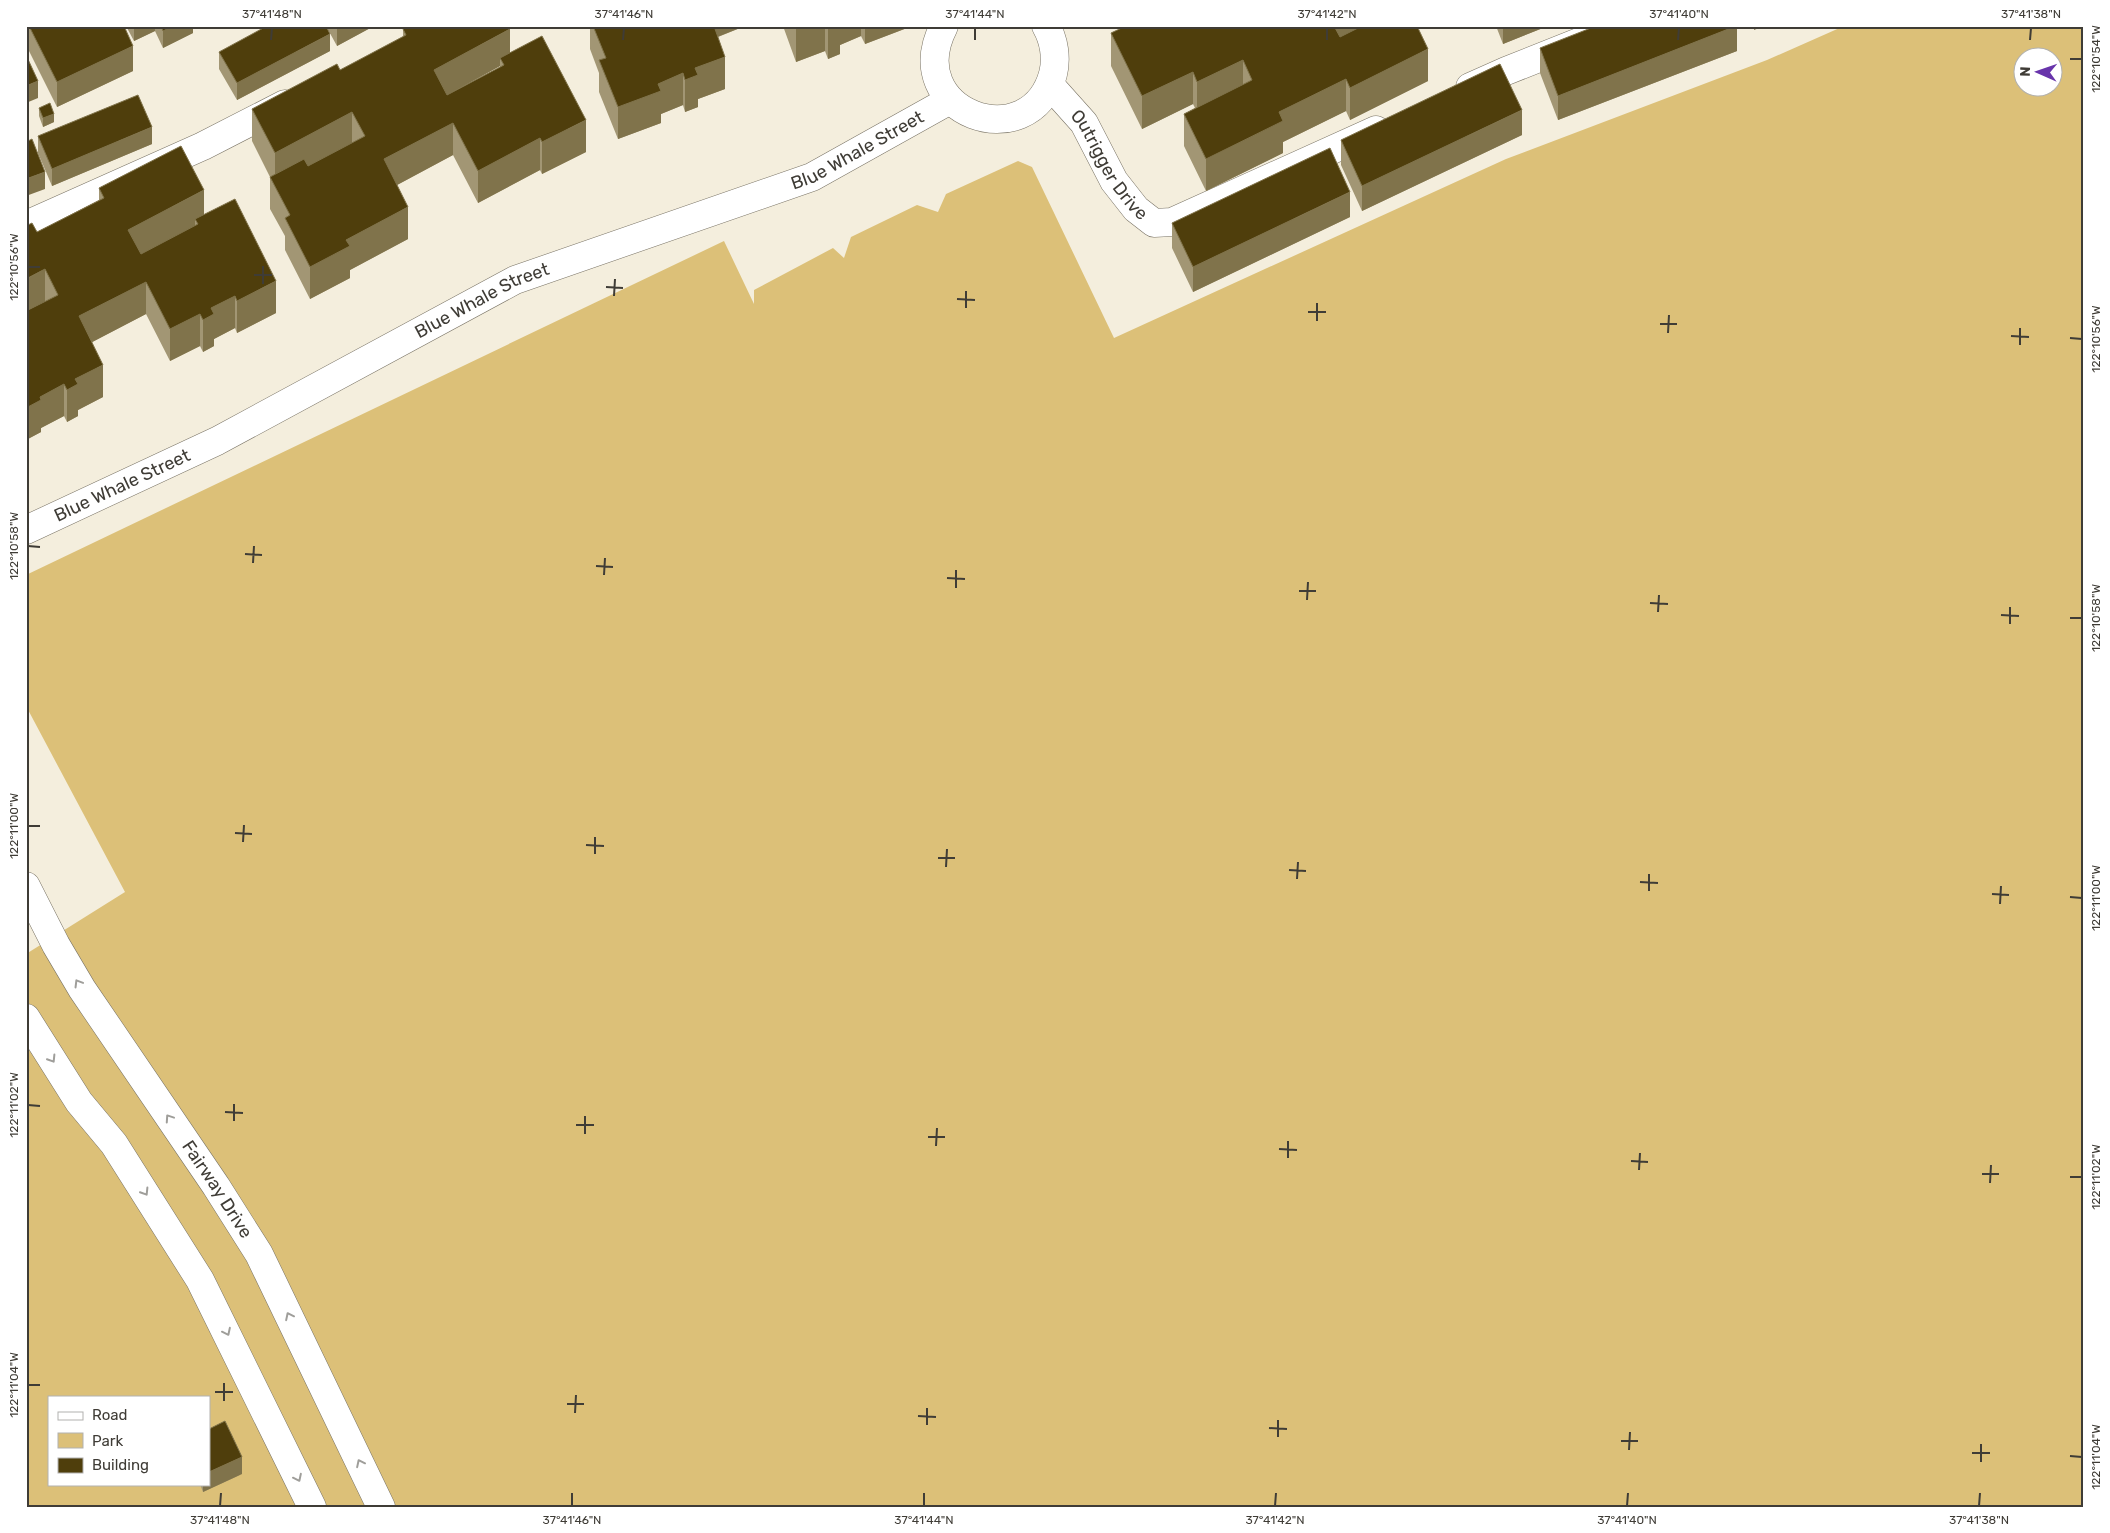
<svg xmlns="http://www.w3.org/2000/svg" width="2110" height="1533" font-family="Rubik,sans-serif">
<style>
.green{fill:#dcc078;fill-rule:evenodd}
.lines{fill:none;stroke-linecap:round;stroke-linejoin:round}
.minor-casing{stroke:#797365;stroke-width:29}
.tertiary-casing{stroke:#797365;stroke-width:29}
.minor{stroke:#fff;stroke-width:28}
.tertiary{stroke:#fff;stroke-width:28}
.wall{fill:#a29674;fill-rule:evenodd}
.shaded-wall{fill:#80734b}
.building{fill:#4f3e0c;stroke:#80734b}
.oneway{stroke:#9f9e9a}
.ticks{fill:none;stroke:#3f3c36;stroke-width:2}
.labels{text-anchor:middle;stroke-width:5;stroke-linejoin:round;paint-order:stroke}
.street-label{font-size:18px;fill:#3f3c36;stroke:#fff}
.neatline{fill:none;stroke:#3f3c36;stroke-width:2}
.ticks-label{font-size:12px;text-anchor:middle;fill:#3f3c36}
</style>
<rect width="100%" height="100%" fill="#f4eedd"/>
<path class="green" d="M 1844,26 L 2084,26 L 2084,1507 L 26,1507 L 26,954 L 125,892 L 26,706 L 26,575 L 724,241 L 754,304 L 754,290 L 833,248 L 844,258 L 851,237 L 917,205 L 938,212 L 946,194 L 1018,161 L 1032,167 L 1114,338 L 1506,159 L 1767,60 ZM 2022,58 L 2052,58 L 2052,88 L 2022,88 ZM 49,1397 L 209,1397 L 209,1484 L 49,1484 Z"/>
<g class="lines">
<defs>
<g id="minor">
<path d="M 944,26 C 899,113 1030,159 1053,74 C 1057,58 1054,40 1046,26"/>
<path id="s1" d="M 1050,85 L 1084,123 L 1114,181 L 1136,209 L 1154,223 L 1172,222 L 1376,130"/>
<path d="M 1470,87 L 1506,71 L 1619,26"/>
<path d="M 26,225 L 203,146 L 285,104"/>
<path id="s2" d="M 26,530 L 217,441 L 515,280 L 812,177 L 950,100"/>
</g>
<g id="tertiary">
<path id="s3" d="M 26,886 L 56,945 L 82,989 L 216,1186 L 259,1254 L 381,1507"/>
<path d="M 26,1018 L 79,1102 L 114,1144 L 200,1280 L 312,1507"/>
</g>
</defs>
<use href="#minor" class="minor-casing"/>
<use href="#tertiary" class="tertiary-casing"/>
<use href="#minor" class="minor"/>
<use href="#tertiary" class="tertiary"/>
</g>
<path class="wall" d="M 26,26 L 124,26 L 133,71 L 57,107 L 26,45 Z
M 126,26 L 193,26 L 193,33 L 163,48 L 155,31 L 134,41 Z
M 326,26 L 374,26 L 337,46 Z
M 590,26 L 745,26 L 718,37 L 725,89 L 698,99 L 698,107 L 685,112 L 683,105 L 661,114 L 661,123 L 618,139 L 599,92 L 599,73 L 590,49 Z
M 783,26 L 907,26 L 907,28 L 865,44 L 861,36 L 840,45 L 840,54 L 828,59 L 825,51 L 796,62 Z
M 1122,26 L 1417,26 L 1428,81 L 1350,120 L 1346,111 L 1283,142 L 1283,153 L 1206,191 L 1184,146 L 1184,114 L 1195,108 L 1193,104 L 1142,129 L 1111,66 L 1111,33 L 1122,28 Z
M 1496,26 L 1548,26 L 1503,44 Z
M 1737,26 L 1737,51 L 1558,120 L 1540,73 L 1540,48 Z
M 403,29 L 510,53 L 586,152 L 542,174 L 540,170 L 478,203 L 453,155 L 397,185 L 408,239 L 350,270 L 350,278 L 310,299 L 285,250 L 285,236 L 270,209 L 270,177 L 252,141 L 252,109 L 340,70 L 403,37 ZM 500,66 L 500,67 L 451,93 Z
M 330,51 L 237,100 L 219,69 L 219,52 Z
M 39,108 L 54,122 L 43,127 L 39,116 Z
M 1522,135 L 1362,211 L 1341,165 L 1341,140 Z
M 38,136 L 152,144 L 52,186 L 38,153 Z
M 99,188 L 204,215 L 276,313 L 237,333 L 235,328 L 214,339 L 214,346 L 203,352 L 200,346 L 170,361 L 146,314 L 92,342 L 103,397 L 78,410 L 78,416 L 67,422 L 64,416 L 41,428 L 41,432 L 26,440 L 26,311 L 45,302 L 37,232 L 99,200 Z
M 1350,217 L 1193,292 L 1172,248 L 1172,223 Z
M 242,1474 L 203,1492 L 200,1484 L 209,1484 Z"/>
<path class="shaded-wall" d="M 134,26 L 155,26 L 155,31 L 134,41 Z
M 173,26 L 193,26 L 193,33 L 163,48 L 163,31 Z
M 342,26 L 374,26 L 337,46 L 337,29 Z
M 707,26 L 745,26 L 707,41 Z
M 804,26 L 825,26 L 825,51 L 796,62 L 796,29 Z
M 861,26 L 861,36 L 840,45 L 840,54 L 828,59 L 828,27 Z
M 865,26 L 907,26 L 907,28 L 865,44 Z
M 1330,26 L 1375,26 L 1330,50 Z
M 1503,26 L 1548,26 L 1503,44 Z
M 1736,26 L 1737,26 L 1737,51 L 1558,120 L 1558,96 Z
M 1754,26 L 1764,26 L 1754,30 Z
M 510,29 L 510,61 L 500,58 L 500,66 L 434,102 L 434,70 Z
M 330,34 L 330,51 L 237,100 L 237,83 Z
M 133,46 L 133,71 L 57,107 L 57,82 Z
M 1428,49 L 1428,81 L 1350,120 L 1350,88 Z
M 725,57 L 725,89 L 698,99 L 698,107 L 685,112 L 685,80 L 695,68 Z
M 1243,60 L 1243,92 L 1197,114 L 1197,82 Z
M 1193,72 L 1193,104 L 1142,129 L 1142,96 Z
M 683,73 L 683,105 L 661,114 L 661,123 L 618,139 L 618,107 L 658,84 Z
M 1346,79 L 1346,111 L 1283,142 L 1283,153 L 1206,191 L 1206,159 L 1279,112 Z
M 38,81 L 38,98 L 26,103 L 26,86 Z
M 1522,110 L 1522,135 L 1362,211 L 1362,186 Z
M 352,112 L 352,144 L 275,185 L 275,153 Z
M 54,114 L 54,122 L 43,127 L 43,118 Z
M 586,120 L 586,152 L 542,174 L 542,142 Z
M 453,123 L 453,155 L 384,192 L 384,159 Z
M 152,127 L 152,144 L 52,186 L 52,169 Z
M 540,138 L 540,170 L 478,203 L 478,171 Z
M 45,172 L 45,189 L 26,196 L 26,179 Z
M 204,190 L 204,223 L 198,224 L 195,219 L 195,227 L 128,262 L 128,230 Z
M 1350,192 L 1350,217 L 1193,292 L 1193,267 Z
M 408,207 L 408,239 L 350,270 L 350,278 L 310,299 L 310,267 L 346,240 Z
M 45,269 L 45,302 L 26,311 L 26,279 Z
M 276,281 L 276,313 L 237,333 L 237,301 Z
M 146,282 L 146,314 L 79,349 L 79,316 Z
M 235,296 L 235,328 L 214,339 L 214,346 L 203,352 L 203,320 L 211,308 Z
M 200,314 L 200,346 L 170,361 L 170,329 Z
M 103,365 L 103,397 L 78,410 L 78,416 L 67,422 L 67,390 L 75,379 Z
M 64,384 L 64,416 L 41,428 L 41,432 L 26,440 L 26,408 L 40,397 Z
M 242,1457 L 242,1474 L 203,1492 L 203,1484 L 209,1484 L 209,1472 Z"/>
<path class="building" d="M 29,26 L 124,26 L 133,46 L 57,82 Z
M 161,26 L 173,26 L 163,31 Z
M 267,26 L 326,26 L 330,34 L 237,83 L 219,52 Z
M 335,26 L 342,26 L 337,29 Z
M 409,26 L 509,26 L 510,29 L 434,70 L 447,95 L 504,65 L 500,58 L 542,36 L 586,120 L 542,142 L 540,138 L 478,171 L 453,123 L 384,159 L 408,207 L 346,240 L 350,246 L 310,267 L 285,218 L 290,215 L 270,177 L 304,159 L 308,166 L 365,136 L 352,112 L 275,153 L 252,109 L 337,64 L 340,70 L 406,35 L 403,29 Z
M 593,26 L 714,26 L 725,57 L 695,68 L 698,75 L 685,80 L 683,73 L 658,84 L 661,91 L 618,107 L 599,60 L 606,58 Z
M 795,26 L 804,26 L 796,29 Z
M 1126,26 L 1334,26 L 1340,37 L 1362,26 L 1417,26 L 1428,49 L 1350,88 L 1346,79 L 1279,112 L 1283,121 L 1206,159 L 1184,114 L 1252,80 L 1243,60 L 1197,82 L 1193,72 L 1142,96 L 1111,33 Z
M 1596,26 L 1736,26 L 1558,96 L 1540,48 Z
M 26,55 L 38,81 L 26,86 Z
M 1500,64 L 1522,110 L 1362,186 L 1341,140 Z
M 138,95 L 152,127 L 52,169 L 38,136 Z
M 50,103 L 54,114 L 43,118 L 39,108 Z
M 32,139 L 45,172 L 26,179 L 26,142 Z
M 181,146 L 204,190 L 128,230 L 141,254 L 198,224 L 195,219 L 235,199 L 276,281 L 237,301 L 235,296 L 211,308 L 214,314 L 203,320 L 200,314 L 170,329 L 146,282 L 79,316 L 103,365 L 75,379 L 78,384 L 67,390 L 64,384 L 40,397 L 41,400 L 26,408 L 26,311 L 58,295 L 45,269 L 26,279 L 26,226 L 32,223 L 37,232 L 104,198 L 99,188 Z
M 1330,148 L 1350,192 L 1193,267 L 1172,223 Z
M 225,1421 L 242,1457 L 209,1472 L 209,1429 Z"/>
<defs><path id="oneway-chevron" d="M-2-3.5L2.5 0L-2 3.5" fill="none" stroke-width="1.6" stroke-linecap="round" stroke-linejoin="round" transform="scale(1.25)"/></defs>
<g class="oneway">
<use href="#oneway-chevron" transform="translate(78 983) rotate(-121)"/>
<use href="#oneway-chevron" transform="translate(52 1059) rotate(58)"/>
<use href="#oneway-chevron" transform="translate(169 1118) rotate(-124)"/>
<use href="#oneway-chevron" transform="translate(145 1192) rotate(58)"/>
<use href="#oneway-chevron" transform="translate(289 1316) rotate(-116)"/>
<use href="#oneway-chevron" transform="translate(227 1332) rotate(64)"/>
<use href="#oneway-chevron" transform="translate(360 1463) rotate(-116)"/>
<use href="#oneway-chevron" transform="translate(298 1478) rotate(64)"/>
</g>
<path class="ticks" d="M 271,40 L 272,28M 623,40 L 624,28M 975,40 L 975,28M 1327,40 L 1327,28M 1678,40 L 1679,28M 2030,40 L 2031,28M 2070,59 L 2082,59M 28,267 L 40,267M 254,275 L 272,275M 263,284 L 263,266M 606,287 L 623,288M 614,296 L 615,279M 957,299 L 975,300M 966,308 L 966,291M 1308,312 L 1326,312M 1317,321 L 1317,303M 1660,324 L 1677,324M 1668,333 L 1669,315M 2011,336 L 2029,337M 2070,338 L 2082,339M 2020,345 L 2020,328M 28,546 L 40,547M 245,554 L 262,555M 253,563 L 254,546M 596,566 L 613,567M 604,575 L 605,558M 947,578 L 965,579M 956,588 L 956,570M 1299,591 L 1316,591M 1307,600 L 1308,582M 1650,603 L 1668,604M 1658,612 L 1659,595M 2001,615 L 2019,616M 2070,618 L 2082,618M 2010,624 L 2010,607M 28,826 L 40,826M 235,833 L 252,834M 243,842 L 244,825M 586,845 L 604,846M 595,854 L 595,837M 938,858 L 955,858M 946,867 L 947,849M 1289,870 L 1306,871M 1297,879 L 1298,862M 1640,882 L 1658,883M 1649,891 L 1649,874M 1992,894 L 2009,895M 2070,897 L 2082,898M 2000,904 L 2001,886M 28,1105 L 40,1106M 225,1112 L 243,1113M 234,1121 L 234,1104M 576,1125 L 594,1125M 585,1134 L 585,1116M 928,1137 L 945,1137M 936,1146 L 937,1128M 1279,1149 L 1297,1150M 1288,1158 L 1288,1141M 1631,1161 L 1648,1162M 1639,1170 L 1640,1153M 1982,1174 L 1999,1174M 2070,1177 L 2082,1177M 1990,1183 L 1991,1165M 28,1385 L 40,1385M 215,1392 L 233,1392M 224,1401 L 224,1383M 567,1404 L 584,1404M 575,1413 L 576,1395M 918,1416 L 936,1417M 927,1425 L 927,1408M 1269,1428 L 1287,1429M 1278,1437 L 1278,1420M 1621,1441 L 1638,1441M 1629,1450 L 1630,1432M 1972,1453 L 1990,1453M 2070,1456 L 2082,1457M 1981,1462 L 1981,1444M 220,1506 L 221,1493M 572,1506 L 572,1493M 924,1506 L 924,1493M 1275,1506 L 1276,1493M 1627,1506 L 1628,1493M 1979,1506 L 1980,1493"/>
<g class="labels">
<g class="street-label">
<text dy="6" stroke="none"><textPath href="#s2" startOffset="916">Blue Whale Street</textPath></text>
<text dy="6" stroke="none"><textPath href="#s1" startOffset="100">Outrigger Drive</textPath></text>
<text dy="6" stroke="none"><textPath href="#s2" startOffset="511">Blue Whale Street</textPath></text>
<text dy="6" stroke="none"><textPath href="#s2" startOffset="106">Blue Whale Street</textPath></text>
<text dy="6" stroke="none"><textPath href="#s3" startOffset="359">Fairway Drive</textPath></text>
</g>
</g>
<rect width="2110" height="1533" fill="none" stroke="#ffffff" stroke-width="55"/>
<rect x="48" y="1396" width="162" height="90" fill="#ffffff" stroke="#b2b1af"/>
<rect x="58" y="1412" width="25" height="8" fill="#ffffff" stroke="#b2b1af"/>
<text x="92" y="1420" font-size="15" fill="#3f3c36">Road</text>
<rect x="58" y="1433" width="25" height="15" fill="#dcc078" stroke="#b2b1af"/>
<text x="92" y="1446" font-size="15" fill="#3f3c36">Park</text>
<rect x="58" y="1458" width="25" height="15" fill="#4f3e0c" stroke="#b2b1af"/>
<text x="92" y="1470" font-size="15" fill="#3f3c36">Building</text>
<g transform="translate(2038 72) rotate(272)"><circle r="24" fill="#ffffff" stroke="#b2b1af"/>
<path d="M0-4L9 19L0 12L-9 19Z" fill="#6834ab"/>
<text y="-8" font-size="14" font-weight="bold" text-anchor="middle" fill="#3f3c36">N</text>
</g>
<rect x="28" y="28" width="2054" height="1478" class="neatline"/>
<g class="ticks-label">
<text x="272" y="18">37°41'48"N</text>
<text x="624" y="18">37°41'46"N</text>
<text x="975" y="18">37°41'44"N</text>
<text x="1327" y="18">37°41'42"N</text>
<text x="1679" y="18">37°41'40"N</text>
<text x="2031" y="18">37°41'38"N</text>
<text transform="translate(2096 59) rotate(-90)" y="4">122°10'54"W</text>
<text transform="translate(14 267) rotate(-90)" y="4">122°10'56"W</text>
<text transform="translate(2096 339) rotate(-90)" y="4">122°10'56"W</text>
<text transform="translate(14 546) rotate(-90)" y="4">122°10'58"W</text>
<text transform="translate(2096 618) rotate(-90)" y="4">122°10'58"W</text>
<text transform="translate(14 826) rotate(-90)" y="4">122°11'00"W</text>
<text transform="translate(2096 898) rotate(-90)" y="4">122°11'00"W</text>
<text transform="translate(14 1105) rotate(-90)" y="4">122°11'02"W</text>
<text transform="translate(2096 1177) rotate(-90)" y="4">122°11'02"W</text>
<text transform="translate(14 1385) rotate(-90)" y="4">122°11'04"W</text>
<text transform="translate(2096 1457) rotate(-90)" y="4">122°11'04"W</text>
<text x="220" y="1524">37°41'48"N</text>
<text x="572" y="1524">37°41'46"N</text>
<text x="924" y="1524">37°41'44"N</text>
<text x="1275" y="1524">37°41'42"N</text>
<text x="1627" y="1524">37°41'40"N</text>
<text x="1979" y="1524">37°41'38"N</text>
</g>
</svg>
